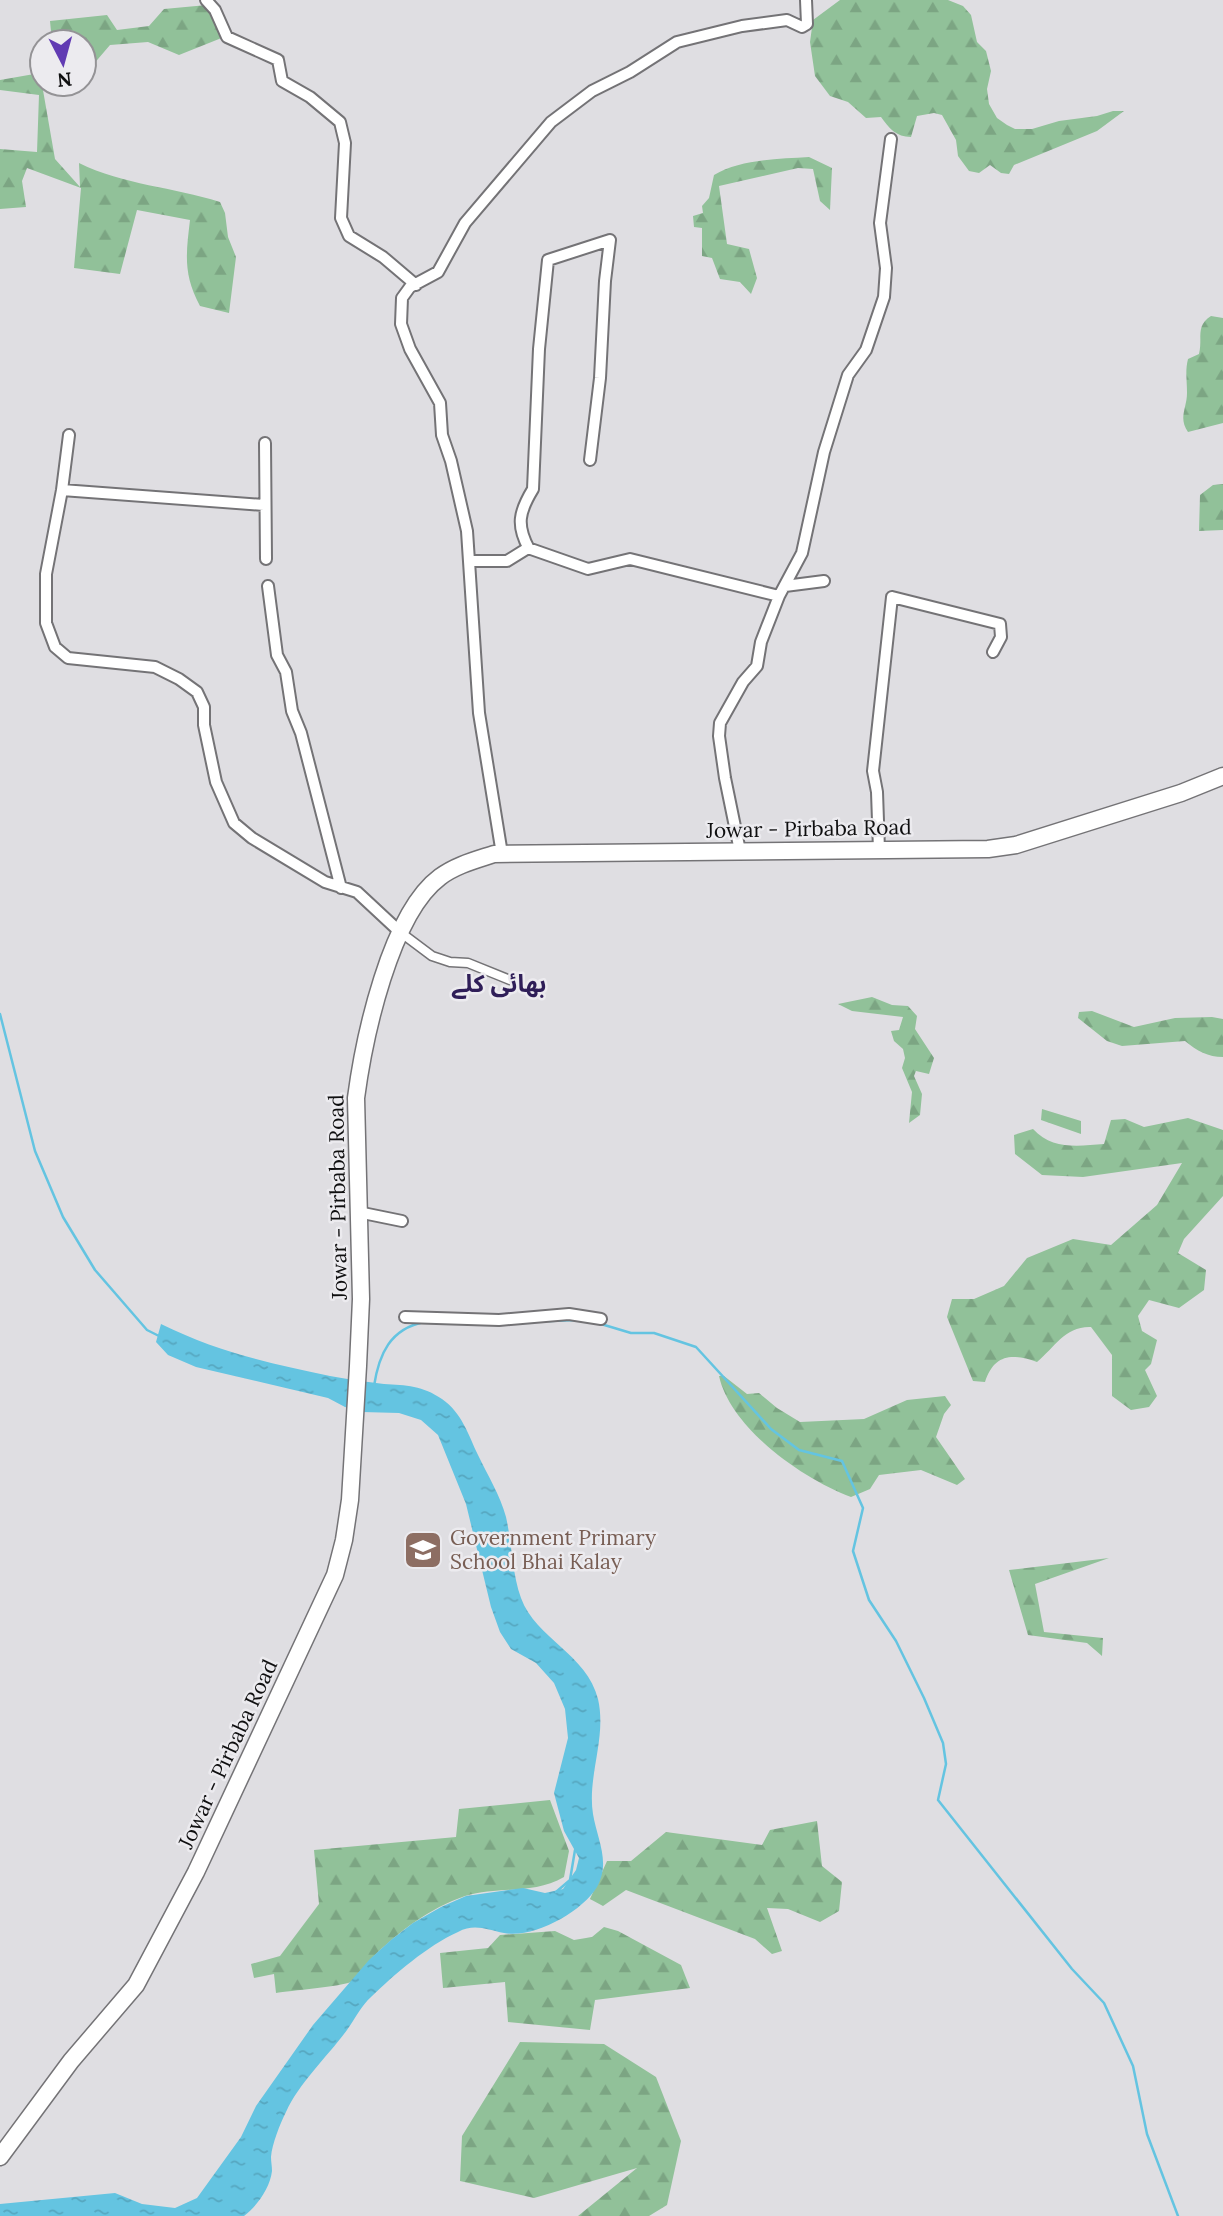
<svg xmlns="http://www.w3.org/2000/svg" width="1223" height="2216" font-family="Lora,'Noto Sans Arabic',serif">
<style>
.forest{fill:url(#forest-firs)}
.water{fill:url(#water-ripples)}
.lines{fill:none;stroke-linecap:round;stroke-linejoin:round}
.stream{stroke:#64c4e1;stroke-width:2.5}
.pedestrian-casing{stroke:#747376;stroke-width:11}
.minor-casing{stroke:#747376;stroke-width:14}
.secondary-casing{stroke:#747376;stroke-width:19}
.pedestrian{stroke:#fff;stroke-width:8}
.minor{stroke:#fff;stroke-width:10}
.secondary{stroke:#fff;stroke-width:16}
.labels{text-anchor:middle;stroke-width:5;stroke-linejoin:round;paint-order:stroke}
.street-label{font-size:21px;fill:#0f0f10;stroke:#ecebef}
.education-label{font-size:21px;fill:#785e54;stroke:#ecebef;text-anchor:start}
.quarter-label{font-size:24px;font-weight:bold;fill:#2f1e58;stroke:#ecebef}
</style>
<defs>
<pattern id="forest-firs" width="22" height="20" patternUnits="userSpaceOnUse" patternTransform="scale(1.75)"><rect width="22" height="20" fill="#91c199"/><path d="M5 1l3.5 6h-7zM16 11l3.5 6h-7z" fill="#7ca583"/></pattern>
<pattern id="water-ripples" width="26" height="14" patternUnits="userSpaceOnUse" patternTransform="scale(1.75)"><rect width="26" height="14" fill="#64c4e1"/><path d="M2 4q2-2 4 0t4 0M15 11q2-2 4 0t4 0" fill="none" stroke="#56a7c0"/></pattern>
</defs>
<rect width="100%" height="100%" fill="#dfdee2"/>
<path class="forest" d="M 840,0 L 948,0 L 963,6 L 971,15 L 977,42 L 986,51 L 991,71 L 987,89 L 989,104 L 997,118 L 1007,125 L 1015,129 L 1032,129 L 1059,121 L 1097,116 L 1113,111 L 1124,111 L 1097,131 L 1014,165 L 1009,174 L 1001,173 L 990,165 L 979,173 L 969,171 L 958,156 L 956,140 L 942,115 L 934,113 L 917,116 L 911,137 C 896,137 889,128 881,117 L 866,118 L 848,102 L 830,96 L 815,76 L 810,42 L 813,20 Z
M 207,5 L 224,37 L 179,55 L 148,42 L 110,45 L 86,73 L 84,71 L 84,42 L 52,42 L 50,21 L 107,15 L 117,30 L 149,26 L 164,9 Z
M 40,73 L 55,159 L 80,187 L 79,163 C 124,185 173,187 220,202 L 225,213 L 228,237 L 236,257 L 229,313 L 200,306 C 183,274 186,254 190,220 L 137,210 L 120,274 L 74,268 L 81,188 L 27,168 L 22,181 L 26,207 L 0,209 L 0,99 L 0,149 L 37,152 L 39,95 L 0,90 L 0,80 Z
M 809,157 L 832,168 L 830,210 L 820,201 L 813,169 L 798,168 L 719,186 L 727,244 L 749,249 L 757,278 L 751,294 L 740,282 L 720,279 L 712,258 L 702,256 L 702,228 L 694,227 L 693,216 L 703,213 L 702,206 L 709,198 L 714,175 C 741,159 778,159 809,157 Z
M 1211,316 L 1223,318 L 1223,423 L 1188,432 C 1178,418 1187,408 1187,393 C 1187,380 1185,371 1188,359 L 1199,354 C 1203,338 1195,326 1211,316 Z
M 1223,484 L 1223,530 L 1199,531 L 1200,495 L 1213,485 Z
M 872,997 L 892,1005 L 908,1006 L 917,1016 L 915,1029 L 934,1058 L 929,1074 L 916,1071 L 914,1076 L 922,1094 L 920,1115 L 909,1123 L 912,1092 L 902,1068 L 905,1058 L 903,1049 L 894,1041 L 891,1031 L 899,1030 L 903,1017 L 852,1011 L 838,1004 Z
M 1092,1011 L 1134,1027 L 1175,1018 L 1212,1017 L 1223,1019 L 1223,1057 C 1208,1057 1197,1051 1185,1041 L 1122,1046 L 1107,1041 L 1078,1018 L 1079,1012 Z
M 1042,1109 L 1081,1121 L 1081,1134 L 1041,1120 Z
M 1188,1118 L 1223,1130 L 1223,1196 L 1184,1239 L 1178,1253 L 1206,1270 L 1204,1290 L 1179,1308 L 1149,1300 L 1138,1316 L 1142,1331 L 1157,1340 L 1151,1364 L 1145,1370 L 1157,1396 L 1149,1407 L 1131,1410 L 1112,1396 L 1112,1355 L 1091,1327 C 1065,1326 1055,1347 1037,1362 C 1012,1353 994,1354 985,1382 L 973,1381 L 947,1317 L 952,1299 L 974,1299 L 1004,1286 L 1027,1258 L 1073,1239 L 1111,1245 L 1157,1205 L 1182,1163 L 1083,1177 L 1042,1175 L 1015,1154 L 1014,1135 L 1033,1129 C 1052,1150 1078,1146 1104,1144 L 1111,1120 L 1125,1119 L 1144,1127 Z
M 719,1376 L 724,1376 L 747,1394 L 759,1393 L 777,1408 L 800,1422 L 864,1419 L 907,1400 L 945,1396 L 951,1405 L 944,1414 L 936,1437 L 965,1479 L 957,1485 L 921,1470 L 879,1475 L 870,1489 L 851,1497 C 803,1479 731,1429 719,1376 Z
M 1109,1558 L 1035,1584 L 1044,1632 L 1103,1638 L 1102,1656 L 1087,1643 L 1028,1635 L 1009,1570 Z
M 550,1800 L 569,1851 L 564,1877 C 533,1895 498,1886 465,1896 C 430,1908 398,1932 372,1958 C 365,1964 359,1977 351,1982 C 343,1986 289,1991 276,1993 L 274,1974 L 254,1978 L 251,1964 L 280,1956 L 319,1904 L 314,1850 L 456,1837 L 459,1809 Z
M 817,1821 L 822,1866 L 842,1882 L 839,1911 L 820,1922 L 788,1909 L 767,1908 L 782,1951 L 772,1954 L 755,1939 L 626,1890 L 603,1906 L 590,1899 L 607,1861 L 631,1861 L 666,1832 L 762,1845 L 770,1830 Z
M 604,1927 L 618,1931 L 681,1965 L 690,1988 L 595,2000 L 590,2030 L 508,2022 L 505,1982 L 443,1988 L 440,1953 L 488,1948 L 500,1935 L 555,1931 L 574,1940 L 592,1937 Z
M 520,2042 L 604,2044 L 656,2077 L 681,2141 L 667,2205 L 649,2216 L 578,2216 L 637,2168 L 534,2198 L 460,2181 L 462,2136 Z"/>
<path class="water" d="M 161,1324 C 218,1352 268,1363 330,1376 C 347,1379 366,1382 384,1384 C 406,1385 423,1386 442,1399 C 462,1413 468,1434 478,1455 C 488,1476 500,1495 506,1517 C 512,1543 512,1573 521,1598 C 536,1639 587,1654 598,1699 C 607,1738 587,1776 593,1814 C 597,1839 611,1862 597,1887 C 582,1912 533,1939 504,1933 C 487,1930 475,1923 458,1932 C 427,1946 395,1974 371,1997 C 361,2006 355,2019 347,2030 C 328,2056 299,2083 286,2112 C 280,2124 272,2144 271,2157 C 271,2162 272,2166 272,2171 C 270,2188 257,2206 244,2216 L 0,2216 L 0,2204 L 115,2193 L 142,2204 L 175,2208 L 197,2198 L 241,2137 L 256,2106 L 313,2025 L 369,1960 L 391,1940 L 413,1923 L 441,1907 L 466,1896 L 523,1888 L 545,1893 L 563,1889 L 576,1870 L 579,1858 L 564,1831 L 554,1793 L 568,1738 L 565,1709 L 554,1683 L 536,1663 L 511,1649 L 500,1632 L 491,1607 L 466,1504 L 438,1435 L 421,1420 L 399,1413 L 362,1412 L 345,1407 L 328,1398 L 196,1367 L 168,1355 L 156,1342 Z"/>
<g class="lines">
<path class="stream" d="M 0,1014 L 35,1151 L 63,1217 L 95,1270 L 147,1330 L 159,1336
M 549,1321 L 577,1320
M 601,1324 L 631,1333 L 654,1333 L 696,1347 L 771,1429 L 799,1450 L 842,1461 L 863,1508 L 853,1551 L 869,1600 L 896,1641 L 924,1698 L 943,1743 L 946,1764 L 938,1800 L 1072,1969 L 1104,2003 L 1133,2066 L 1147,2134 L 1178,2216
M 374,1386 C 379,1354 390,1329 424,1322
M 556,1892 L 570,1880 L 575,1850"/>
<defs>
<path id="pedestrian" d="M 400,932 L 432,956 L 450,962 L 468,963 L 510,980"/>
<path id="minor" d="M 206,0 L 215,10 L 227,37 L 278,60 L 282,81 L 310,97 L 340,122 L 345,143 L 341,218 L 349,236 L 383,257 L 416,285
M 69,435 L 62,490 L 46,574 L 46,623 L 55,647 L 68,658 L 155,667 L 179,679 L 197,692 L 204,707 L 204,725 L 216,782 L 234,823 L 252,838 L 325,882 L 357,892 L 400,932
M 265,443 L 266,559
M 62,490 L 264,505
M 529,549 C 516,525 519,512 533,489 L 539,349 L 548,260 L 610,240 L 605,281 L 600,378 L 590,460
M 469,561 L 507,561 L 528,548 L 588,569 L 630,559 L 779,596 L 761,642 L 757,666 L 743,682 L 720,723 L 719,736 L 725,778 L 740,851
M 268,586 L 277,655 L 286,672 L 292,711 L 301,733 L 341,888
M 785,586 L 824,581
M 779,596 L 802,553 L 824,452 L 848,375 L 866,350 L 884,297 L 886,268 L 880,223 L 891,139
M 879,850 L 877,792 L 873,771 L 892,597 L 1000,624 L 1001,637 L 993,652
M 502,854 L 479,713 L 467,531 L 451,461 L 442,435 L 440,403 L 410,349 L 401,324 L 402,298 L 410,287 L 438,272 L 465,223 L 551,122 L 592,91 L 630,72 L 677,42 L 742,26 L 787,20 L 802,27 L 807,24 L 806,0
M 358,1212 L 402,1221
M 405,1317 L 499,1320 L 569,1314 L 601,1319"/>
<path id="secondary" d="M 0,2157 L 71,2061 L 136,1985 L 196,1872 L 335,1575 L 344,1540 L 350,1500 L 358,1366 L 361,1299 L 356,1098 C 364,1038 390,914 440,877 C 456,865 476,860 494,854 L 988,849 L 1016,845 L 1181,793 L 1223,776"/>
</defs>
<use href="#pedestrian" class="pedestrian-casing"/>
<use href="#minor" class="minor-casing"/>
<use href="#secondary" class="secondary-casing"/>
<use href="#pedestrian" class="pedestrian"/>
<use href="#minor" class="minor"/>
<use href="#secondary" class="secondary"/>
</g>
<defs>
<symbol id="school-square" viewBox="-11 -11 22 22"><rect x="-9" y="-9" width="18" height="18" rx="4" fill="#8d6e63" stroke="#ecebef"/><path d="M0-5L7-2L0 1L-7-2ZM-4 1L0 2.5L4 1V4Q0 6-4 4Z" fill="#fff"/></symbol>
</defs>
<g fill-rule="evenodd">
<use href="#school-square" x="401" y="1528" width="44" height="44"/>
</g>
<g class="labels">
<g class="street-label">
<text transform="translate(809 829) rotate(-1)" y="7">Jowar - Pirbaba Road</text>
<text transform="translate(338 1197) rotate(-91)" y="7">Jowar - Pirbaba Road</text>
<text transform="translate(228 1754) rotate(-65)" y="7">Jowar - Pirbaba Road</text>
</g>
<g class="education-label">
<text x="450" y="1545">Government Primary<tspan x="450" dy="24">School Bhai Kalay</tspan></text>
</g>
<g class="quarter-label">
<text x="499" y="992">بھائی كلے</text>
</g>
</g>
<g transform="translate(63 63) rotate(174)"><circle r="33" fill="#ecebef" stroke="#949396" stroke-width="2"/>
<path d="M0-5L12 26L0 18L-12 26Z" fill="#613bb3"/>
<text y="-10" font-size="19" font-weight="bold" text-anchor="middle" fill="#0f0f10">N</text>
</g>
</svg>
